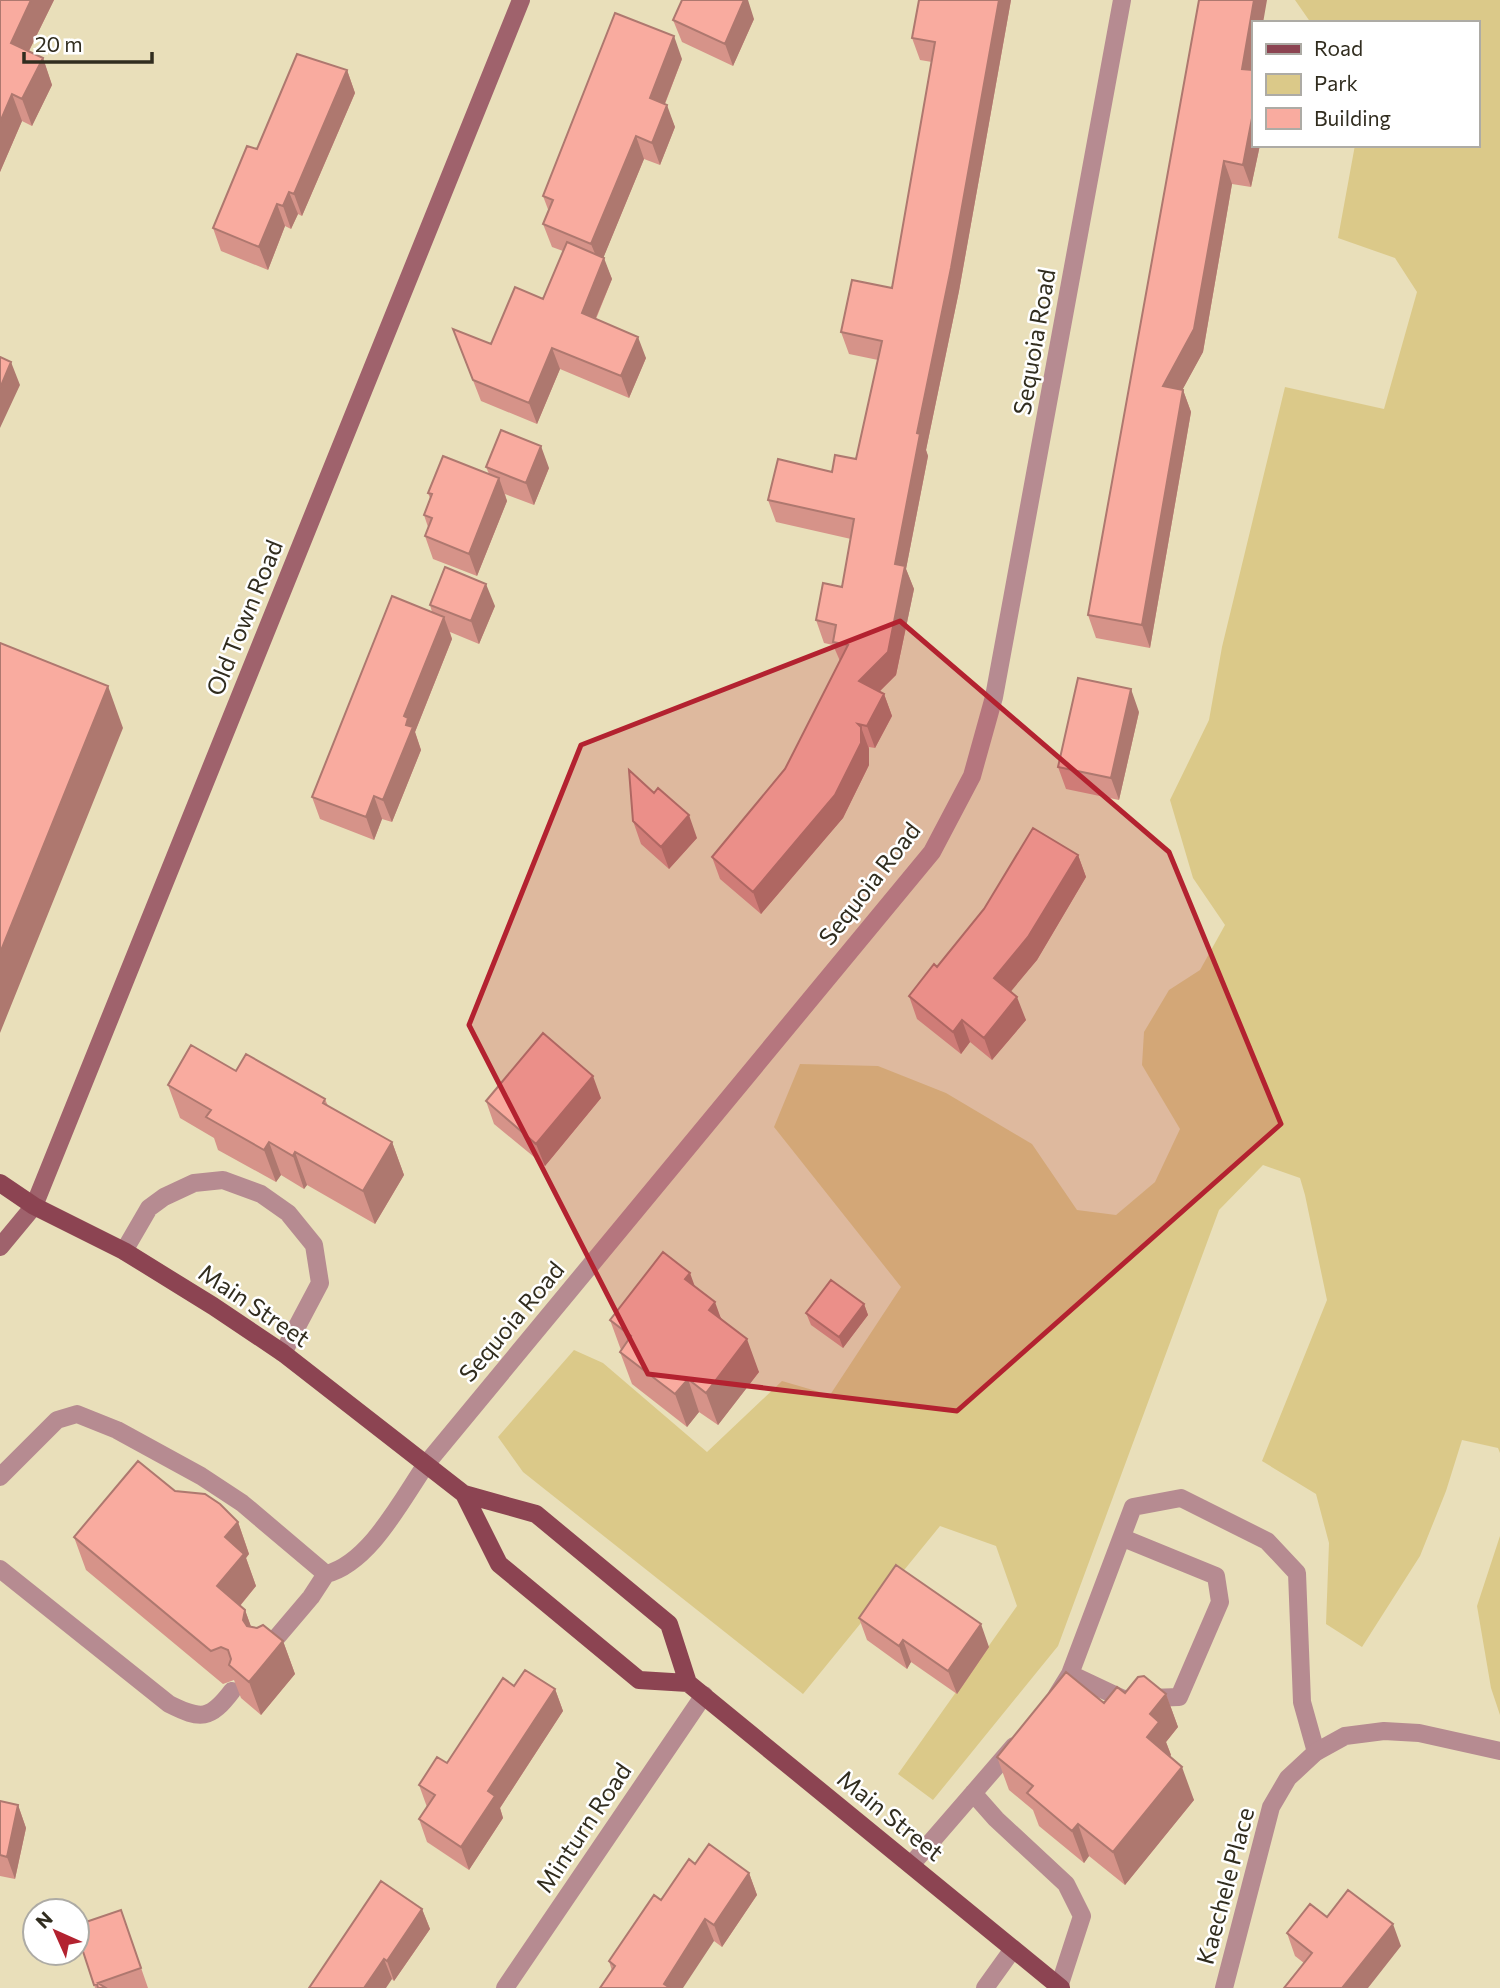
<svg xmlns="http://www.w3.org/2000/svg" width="1500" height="1988" font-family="Commissioner,sans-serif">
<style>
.green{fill:#dbc989}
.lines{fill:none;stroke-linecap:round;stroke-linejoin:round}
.service{stroke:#b68b91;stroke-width:18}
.minor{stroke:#b68b91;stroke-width:18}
.secondary{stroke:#9f626c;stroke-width:18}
.primary{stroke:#8c4452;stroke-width:18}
.wall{fill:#d69389}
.shaded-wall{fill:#ae786f}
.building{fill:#f9ab9f;stroke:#ae786f;stroke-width:2}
.marked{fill:#b32230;fill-opacity:0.2;stroke:#b32230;stroke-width:5;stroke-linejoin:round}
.labels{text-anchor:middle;stroke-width:5;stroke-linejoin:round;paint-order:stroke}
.street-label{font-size:24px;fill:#312d1f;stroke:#fff}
</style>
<rect width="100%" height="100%" fill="#e9dfba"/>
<path class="green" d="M 1295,0 L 1500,0 L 1500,1453 L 1498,1448 L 1462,1440 L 1446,1491 L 1420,1556 L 1362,1647 L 1326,1624 L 1329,1543 L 1316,1494 L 1262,1461 L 1327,1300 L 1305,1195 L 1300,1178 L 1263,1165 L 1219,1210 L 1058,1646 L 933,1800 L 898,1774 L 1017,1606 L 996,1546 L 940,1526 L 803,1694 L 523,1472 L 498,1437 L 574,1350 L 603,1363 L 707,1452 L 782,1381 L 830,1395 L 901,1287 L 774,1127 L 800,1064 L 878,1066 L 946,1093 L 1032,1144 L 1077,1210 L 1116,1215 L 1155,1182 L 1180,1129 L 1142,1065 L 1144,1032 L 1169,990 L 1200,970 L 1225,925 L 1193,878 L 1170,800 L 1209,720 L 1222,647 L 1285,387 L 1384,409 L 1417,292 L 1395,258 L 1338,238 L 1355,145 L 1477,145 L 1477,23 L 1311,23 Z
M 1500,1536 L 1500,1715 L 1491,1688 L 1477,1606 Z"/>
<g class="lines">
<path class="service" d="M 124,1251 L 149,1208 L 164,1197 L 194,1183 L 223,1180 L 261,1194 L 288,1213 L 314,1245 L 320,1283 L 283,1353
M 0,1477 L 57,1420 L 77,1414 L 117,1430 L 201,1476 L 242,1503 L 326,1574 C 370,1563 402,1499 427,1463
M 0,1569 L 169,1704 C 201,1720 210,1720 232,1691
M 266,1650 L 311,1597 L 326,1574
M 1070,1674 L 1123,1699 L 1179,1697 L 1220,1602 L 1216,1576 L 1123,1538
M 1057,1695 L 1070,1674 L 1133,1507 L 1181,1498 L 1267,1541 L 1297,1573 L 1302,1702 L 1316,1752
M 973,1793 L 996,1819 L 1066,1884 L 1082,1916 L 1059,1987
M 911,1865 L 1014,1746
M 985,1988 L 1013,1949"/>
<path class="minor" d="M 427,1463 L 932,852 L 972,776 L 994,697 L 1122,0
M 505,1988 L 704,1695
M 1224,1988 L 1271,1807 L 1288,1778 L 1316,1752 L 1345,1736 L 1384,1731 L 1419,1733 L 1500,1751"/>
<path class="secondary" d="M 0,1247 L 34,1206 L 521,0"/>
<path class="primary" d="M 0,1183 L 34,1206 L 124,1251 L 213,1306 L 283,1353 L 464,1494 L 499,1564 L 639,1680 L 688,1683
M 464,1494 L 536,1514 L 669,1624 L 688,1683 L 1061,1988"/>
</g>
<path class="wall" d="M 0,0 L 54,0 L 29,51 L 43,58 L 52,85 L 32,126 L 22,121 L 0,172 Z
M 1011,0 L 959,291 L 926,450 L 928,456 L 906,569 L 914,589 L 896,675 L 879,692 L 884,694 L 892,716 L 875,748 L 869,747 L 869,765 L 843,818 L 761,914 L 720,879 L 712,857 L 785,769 L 840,661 L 833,645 L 824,643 L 816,620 L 842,587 L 851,539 L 776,522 L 768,500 L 832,472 L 856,459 L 878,360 L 849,354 L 841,332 L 892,288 L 932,62 L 920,60 L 912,38 Z
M 754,19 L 733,66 L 682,42 L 673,20 Z
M 1253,23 L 1253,145 L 1260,145 L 1251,187 L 1232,184 L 1203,352 L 1182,390 L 1183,390 L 1191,412 L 1150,648 L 1096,638 L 1088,615 Z
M 682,59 L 665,104 L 675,127 L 660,165 L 644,159 L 603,258 L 612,279 L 596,319 L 646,358 L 629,398 L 560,369 L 537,424 L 481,401 L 453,329 L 491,344 L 543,299 L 563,251 L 552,247 L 543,224 L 549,212 L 543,196 Z
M 347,70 L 355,93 L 302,216 L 298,214 L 291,229 L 285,226 L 268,270 L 221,251 L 213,228 L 257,149 Z
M 1321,145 L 1341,145 L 1341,148 Z
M 486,467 L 549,468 L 534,505 L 505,494 L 507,501 L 477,576 L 433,559 L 425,536 L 428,527 L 424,515 L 430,498 L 428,493 L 489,474 Z
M 430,605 L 495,606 L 479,644 L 450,632 L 452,639 L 415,732 L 421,750 L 392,822 L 382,819 L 374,840 L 320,819 L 312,797 L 432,612 Z
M 1139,712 L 1119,800 L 1066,789 L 1058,767 Z
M 633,821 L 697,838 L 669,869 L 641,844 Z
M 1078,855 L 1086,877 L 1037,960 L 1010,991 L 1026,1020 L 992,1060 L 970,1042 L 961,1054 L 917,1019 L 909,996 Z
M 236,1071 L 325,1099 L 328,1106 L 392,1142 L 404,1175 L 375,1224 L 307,1185 L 304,1189 L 281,1175 L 276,1182 L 218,1150 L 214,1138 L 180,1118 L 168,1085 Z
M 601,1098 L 545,1166 L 494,1124 L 486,1101 Z
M 694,1286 L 722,1319 L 759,1372 L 718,1425 L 699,1412 L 687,1427 L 632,1384 L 620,1352 L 621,1350 L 610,1320 Z
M 864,1304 L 868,1315 L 843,1348 L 811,1325 L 806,1313 Z
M 175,1491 L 238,1522 L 249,1554 L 246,1558 L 256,1586 L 240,1606 L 245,1610 L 251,1627 L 283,1641 L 295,1674 L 261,1715 L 241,1698 L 234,1680 L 223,1684 L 86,1570 L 74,1537 Z
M 859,1618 L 989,1647 L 957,1694 L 911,1662 L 907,1669 L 867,1640 Z
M 514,1686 L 555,1689 L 563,1711 L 500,1808 L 503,1818 L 469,1870 L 427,1842 L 419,1819 L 427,1807 L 419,1785 L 447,1763 Z
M 1125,1693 L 1166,1694 L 1178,1727 L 1166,1742 L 1171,1755 L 1170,1756 L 1194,1800 L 1125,1885 L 1089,1856 L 1084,1863 L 1039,1826 L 1033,1810 L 1009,1790 L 997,1757 Z
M 0,1801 L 18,1805 L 26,1828 L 15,1879 L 0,1876 Z
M 695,1864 L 749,1873 L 757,1895 L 722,1947 L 714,1941 L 612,1971 L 609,1961 L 661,1900 Z
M 422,1909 L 430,1929 L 394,1981 L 392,1979 L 309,1988 Z
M 121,1910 L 148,1988 L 95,1988 L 77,1933 Z
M 1327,1917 L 1401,1946 L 1304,1963 L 1295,1956 L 1287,1933 Z"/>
<path class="shaded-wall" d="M 31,0 L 54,0 L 20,69 L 11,43 Z
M 737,0 L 748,0 L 754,19 L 733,66 L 725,44 Z
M 999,0 L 1011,0 L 959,291 L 926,450 L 928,456 L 906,569 L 914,589 L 896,675 L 867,704 L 859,681 L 895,564 L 917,433 Z
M 1254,0 L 1267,0 L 1263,23 L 1253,23 L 1253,76 L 1242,69 Z
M 674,36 L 682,59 L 658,121 L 650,98 Z
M 43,58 L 52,85 L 32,126 L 22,99 Z
M 347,70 L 355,93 L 302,216 L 294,194 Z
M 12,94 L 22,121 L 0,172 L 0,122 Z
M 667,105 L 675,127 L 660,165 L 652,143 Z
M 1253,113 L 1253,145 L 1260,145 L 1251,187 L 1243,165 Z
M 636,136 L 644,159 L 600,266 L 591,244 Z
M 1224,161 L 1232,184 L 1203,352 L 1172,409 L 1163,386 Z
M 289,192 L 298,214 L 291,229 L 283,206 Z
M 277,204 L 285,226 L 268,270 L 259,247 Z
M 604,258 L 612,279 L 589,334 L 582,313 Z
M 638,337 L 646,358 L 629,398 L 621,376 Z
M 552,348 L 560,369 L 537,424 L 529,403 Z
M 11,362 L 20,385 L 0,428 L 0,388 Z
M 1183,390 L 1191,412 L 1150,648 L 1142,625 Z
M 541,446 L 549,468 L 534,505 L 526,483 Z
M 499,478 L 507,501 L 477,576 L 469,554 Z
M 486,584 L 495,606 L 479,644 L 471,621 Z
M 444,617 L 452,639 L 415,732 L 421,750 L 392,822 L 383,800 L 404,716 Z
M 108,686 L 123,728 L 0,1033 L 0,953 Z
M 1131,689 L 1139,712 L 1119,800 L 1111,778 Z
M 884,694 L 892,716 L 875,748 L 867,726 Z
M 861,727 L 869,749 L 869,765 L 843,818 L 761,914 L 753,892 Z
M 374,796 L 382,819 L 374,840 L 366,817 Z
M 689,815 L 697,838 L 669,869 L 661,847 Z
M 1078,855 L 1086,877 L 1037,960 L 1003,1001 L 994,978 Z
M 1017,997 L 1026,1020 L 992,1060 L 984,1038 Z
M 962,1020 L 970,1042 L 961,1054 L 953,1032 Z
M 593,1076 L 601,1098 L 545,1166 L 536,1144 Z
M 269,1142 L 281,1175 L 276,1182 L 264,1150 Z
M 392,1142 L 404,1175 L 375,1224 L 363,1191 Z
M 295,1152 L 307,1185 L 304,1189 L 293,1156 Z
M 690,1273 L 702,1306 L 685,1279 Z
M 715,1302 L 727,1335 L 709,1310 Z
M 864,1304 L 868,1315 L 843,1348 L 839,1337 Z
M 747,1339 L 759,1372 L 718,1425 L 706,1393 Z
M 688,1379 L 699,1412 L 687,1427 L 675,1394 Z
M 238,1522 L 249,1554 L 246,1558 L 256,1586 L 229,1619 L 217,1586 L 225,1537 Z
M 245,1610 L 257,1643 L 243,1620 Z
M 981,1624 L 989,1647 L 957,1694 L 948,1671 Z
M 903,1640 L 911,1662 L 907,1669 L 899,1646 Z
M 283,1641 L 295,1674 L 261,1715 L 249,1682 Z
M 555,1689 L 563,1711 L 500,1808 L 503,1818 L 469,1870 L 461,1847 L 488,1791 Z
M 1166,1694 L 1178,1727 L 1166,1742 L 1171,1755 L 1159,1770 L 1147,1737 L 1150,1714 Z
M 1182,1767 L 1194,1800 L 1125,1885 L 1113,1852 Z
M 18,1805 L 26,1828 L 15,1879 L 7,1857 Z
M 1078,1824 L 1089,1856 L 1084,1863 L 1072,1831 Z
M 749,1873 L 757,1895 L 722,1947 L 714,1925 Z
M 422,1909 L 430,1929 L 394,1981 L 387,1961 Z
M 705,1919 L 714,1941 L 683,1988 L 665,1988 L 664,1984 Z
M 1393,1924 L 1401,1946 L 1368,1988 L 1342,1988 Z
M 384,1959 L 392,1979 L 386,1988 L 364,1988 Z"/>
<path class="building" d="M 0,0 L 31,0 L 11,43 L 43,58 L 22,99 L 12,94 L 0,122 Z
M 682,0 L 744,0 L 725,44 L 673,20 Z
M 919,0 L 999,0 L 951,268 L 917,433 L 920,434 L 895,564 L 905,566 L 888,652 L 859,681 L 884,694 L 867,726 L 858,724 L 861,727 L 861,743 L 835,795 L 753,892 L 712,857 L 785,769 L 848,645 L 833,642 L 836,625 L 816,620 L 823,583 L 842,587 L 854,519 L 768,500 L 778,459 L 832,472 L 835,455 L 856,459 L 882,341 L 841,332 L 852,280 L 892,288 L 935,42 L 912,38 Z
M 1199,0 L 1254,0 L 1242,69 L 1253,70 L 1253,113 L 1243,165 L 1224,161 L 1194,329 L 1163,386 L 1183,390 L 1142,625 L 1088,615 Z
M 615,13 L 674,36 L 650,98 L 667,105 L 652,143 L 636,136 L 591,244 L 543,224 L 553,200 L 543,196 Z
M 297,54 L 347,70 L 294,194 L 289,192 L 283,206 L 277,204 L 259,247 L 213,228 L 247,146 L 257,149 Z
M 567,242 L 604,258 L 582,313 L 638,337 L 621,376 L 552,348 L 529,403 L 473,380 L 453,329 L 491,344 L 515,287 L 543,299 Z
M 0,357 L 11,362 L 0,388 Z
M 501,430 L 541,446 L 526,483 L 486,467 Z
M 443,456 L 499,478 L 469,554 L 425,536 L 432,518 L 424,515 L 432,494 L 428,493 Z
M 445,567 L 486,584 L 471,621 L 430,605 Z
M 392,596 L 444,617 L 404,716 L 408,718 L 406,725 L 413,727 L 383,800 L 374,796 L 366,817 L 312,797 Z
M 0,643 L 108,686 L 0,953 Z
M 1078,678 L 1131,689 L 1111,778 L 1058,767 Z
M 629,770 L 654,793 L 658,788 L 689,815 L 661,847 L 633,821 Z
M 1033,828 L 1078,855 L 1028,937 L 994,978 L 1017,997 L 984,1038 L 962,1020 L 953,1032 L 909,996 L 934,964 L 937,967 L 984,909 Z
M 543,1033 L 593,1076 L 536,1144 L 486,1101 Z
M 191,1045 L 236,1071 L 246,1054 L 325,1099 L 323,1103 L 392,1142 L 363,1191 L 295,1152 L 293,1156 L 269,1142 L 264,1150 L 206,1117 L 211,1110 L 168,1085 Z
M 663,1252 L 690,1273 L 685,1279 L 715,1302 L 709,1310 L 747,1339 L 706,1393 L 688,1379 L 675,1394 L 620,1352 L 631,1336 L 610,1320 Z
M 831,1280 L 864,1304 L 839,1337 L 806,1313 Z
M 138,1461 L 175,1491 L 205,1494 L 220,1504 L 238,1522 L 225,1537 L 244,1554 L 217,1586 L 245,1610 L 243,1620 L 247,1626 L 257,1628 L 263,1625 L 283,1641 L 249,1682 L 229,1665 L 231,1659 L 228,1650 L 221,1647 L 211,1651 L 74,1537 Z
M 896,1565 L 981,1624 L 948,1671 L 903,1640 L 899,1646 L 859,1618 Z
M 525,1670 L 555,1689 L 488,1791 L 495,1796 L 461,1847 L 419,1819 L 435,1795 L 419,1785 L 437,1757 L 447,1763 L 503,1678 L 514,1686 Z
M 1066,1672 L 1104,1703 L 1117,1687 L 1125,1693 L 1138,1677 L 1144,1676 L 1166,1694 L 1150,1714 L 1159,1722 L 1147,1737 L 1182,1767 L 1113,1852 L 1078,1824 L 1072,1831 L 1027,1793 L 1033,1786 L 997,1757 Z
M 0,1801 L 18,1805 L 7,1857 L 0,1855 Z
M 709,1844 L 749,1873 L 714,1925 L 705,1919 L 664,1984 L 670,1988 L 600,1988 L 615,1966 L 609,1961 L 654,1895 L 661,1900 L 689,1859 L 695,1864 Z
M 381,1881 L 422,1909 L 387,1961 L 384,1959 L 364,1988 L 309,1988 Z
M 1348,1890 L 1393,1924 L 1342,1988 L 1284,1988 L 1312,1953 L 1287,1933 L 1310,1904 L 1327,1917 Z
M 121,1910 L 141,1968 L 98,1983 L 106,1988 L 98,1988 L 97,1984 L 94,1985 L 77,1933 L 77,1925 Z"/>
<path class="marked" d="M 900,621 L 1169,852 L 1281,1124 L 957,1411 L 648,1374 L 469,1025 L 581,745 Z"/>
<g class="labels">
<g class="street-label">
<text transform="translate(1035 342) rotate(-80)" y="8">Sequoia Road</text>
<text transform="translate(245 618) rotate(-68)" y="8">Old Town Road</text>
<text transform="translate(870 884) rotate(-52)" y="8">Sequoia Road</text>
<text transform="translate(254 1306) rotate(34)" y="8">Main Street</text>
<text transform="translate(512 1322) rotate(-50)" y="8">Sequoia Road</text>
<text transform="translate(890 1816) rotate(39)" y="8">Main Street</text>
<text transform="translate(584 1828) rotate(-56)" y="8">Minturn Road</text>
<text transform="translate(1226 1886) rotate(-75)" y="8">Kaechele Place</text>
</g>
</g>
<rect x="1252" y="21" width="228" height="126" fill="#ffffff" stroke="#adaba5" stroke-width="2"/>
<rect x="1266" y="44" width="35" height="10" fill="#8c4452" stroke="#adaba5" stroke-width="2"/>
<text x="1314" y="56" font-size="21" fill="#312d1f">Road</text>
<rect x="1266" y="74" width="35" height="21" fill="#dbc989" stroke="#adaba5" stroke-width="2"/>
<text x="1314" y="91" font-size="21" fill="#312d1f">Park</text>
<rect x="1266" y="108" width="35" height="21" fill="#f9ab9f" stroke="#adaba5" stroke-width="2"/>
<text x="1314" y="126" font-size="21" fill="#312d1f">Building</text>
<g transform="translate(56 1932) rotate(315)"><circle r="33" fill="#ffffff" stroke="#adaba5" stroke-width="2"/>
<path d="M0-5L12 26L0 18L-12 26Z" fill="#b32230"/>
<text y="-10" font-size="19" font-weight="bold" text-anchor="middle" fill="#312d1f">N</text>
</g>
<path d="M24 52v10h128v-10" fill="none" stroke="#312d1f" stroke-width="3.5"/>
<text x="35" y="52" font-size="21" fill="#312d1f" stroke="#ffffff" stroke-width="5" paint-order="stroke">20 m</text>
</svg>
